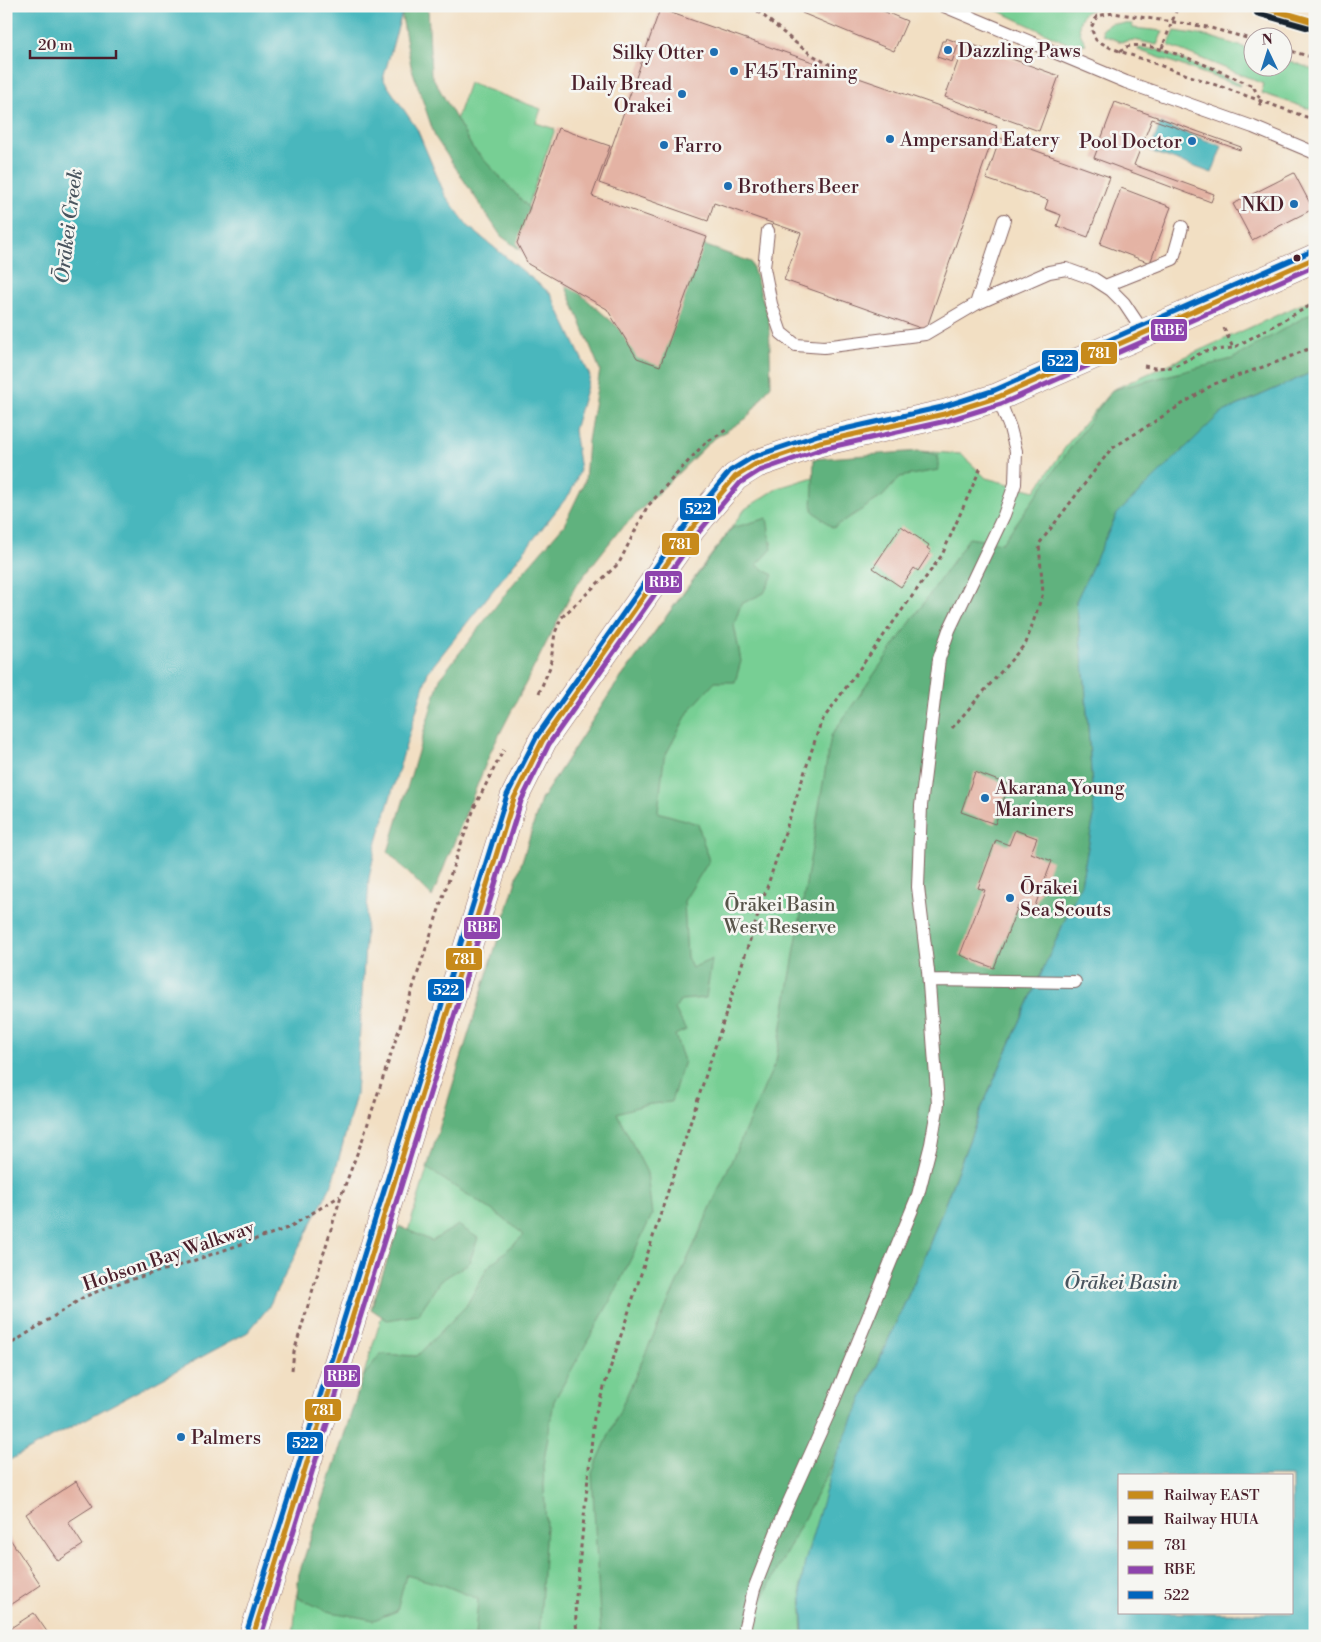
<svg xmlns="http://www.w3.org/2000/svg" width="1321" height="1642" font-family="'Libre Bodoni',serif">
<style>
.green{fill:#77cf94;stroke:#607760}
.forest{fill:#61b27e;stroke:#566854}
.water{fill:#48b7bd;stroke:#496b74;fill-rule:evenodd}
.building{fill:#e4b3a4}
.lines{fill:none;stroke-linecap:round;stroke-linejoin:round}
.lane-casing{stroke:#856260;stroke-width:14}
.secondary-casing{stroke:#856260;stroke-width:29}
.path{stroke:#856260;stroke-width:3;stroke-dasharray:4 4;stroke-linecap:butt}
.lane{stroke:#fff;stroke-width:12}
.secondary{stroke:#fff;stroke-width:28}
.path-bridge{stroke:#856260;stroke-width:3;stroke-dasharray:4 4;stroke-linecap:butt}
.bus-1-casing{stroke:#f6f6f2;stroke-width:9}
.bus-2-casing{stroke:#f6f6f2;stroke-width:9}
.bus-3-casing{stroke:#f6f6f2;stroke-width:9}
.bus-1{stroke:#c78a1b;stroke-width:5}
.bus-2{stroke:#8e44ad;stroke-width:5}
.bus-3{stroke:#0065bd;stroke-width:5}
.rail-1-casing{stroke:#f6f6f2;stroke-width:10}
.rail-2-casing{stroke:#f6f6f2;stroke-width:10}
.rail-1{stroke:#c78b1a;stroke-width:6}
.rail-2{stroke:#17232f;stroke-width:6}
.poi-dot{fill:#1f6fb2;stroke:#f6f6f2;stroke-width:2}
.bus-dot{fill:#4a1f2b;stroke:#f6f6f2;stroke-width:2}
.labels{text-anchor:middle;stroke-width:5;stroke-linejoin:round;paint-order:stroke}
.poi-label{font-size:19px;fill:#4a1f2b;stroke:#f6f6f2;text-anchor:start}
.park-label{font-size:19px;fill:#58544a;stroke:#f6f6f2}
.street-label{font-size:19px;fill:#4a1f2b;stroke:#f6f6f2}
.water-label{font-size:20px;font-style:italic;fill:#49545e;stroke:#f6f6f2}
.line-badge{stroke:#f6f6f2;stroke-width:2}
.badge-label{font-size:14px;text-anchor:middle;font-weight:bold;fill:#fff}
</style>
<rect width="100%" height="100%" fill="#f6f6f2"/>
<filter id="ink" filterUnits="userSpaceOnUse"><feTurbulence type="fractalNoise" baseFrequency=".02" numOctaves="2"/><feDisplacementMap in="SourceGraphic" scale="10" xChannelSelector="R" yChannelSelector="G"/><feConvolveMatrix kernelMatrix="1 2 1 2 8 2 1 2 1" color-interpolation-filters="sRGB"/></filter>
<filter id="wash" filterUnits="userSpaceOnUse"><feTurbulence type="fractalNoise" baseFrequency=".0096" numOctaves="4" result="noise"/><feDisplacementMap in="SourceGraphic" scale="20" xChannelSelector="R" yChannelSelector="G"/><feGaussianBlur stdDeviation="1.12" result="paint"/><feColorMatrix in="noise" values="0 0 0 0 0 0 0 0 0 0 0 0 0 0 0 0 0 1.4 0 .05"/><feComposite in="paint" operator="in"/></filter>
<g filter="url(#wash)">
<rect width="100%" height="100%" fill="#f2dfc3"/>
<path class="green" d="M 988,6 L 1099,6 L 1084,13 C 1076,25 1079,33 1086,44 L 1071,45 Z
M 1111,23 L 1132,24 L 1133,28 L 1163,31 L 1157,45 L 1134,40 L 1121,42 L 1103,35 L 1102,29 Z
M 1175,31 L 1207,36 L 1253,50 L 1254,68 L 1284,68 L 1284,59 L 1315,70 L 1315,108 L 1307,108 L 1261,93 L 1264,84 L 1168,45 Z
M 1139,48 L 1158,50 L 1240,84 L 1239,86 L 1138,50 Z
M 469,83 L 541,109 L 536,123 L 555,129 L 519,231 L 454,126 Z
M 1315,298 L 1315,371 L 1221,413 L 1038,981 L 982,1107 L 801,1585 L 803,1636 L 425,1636 C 382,1627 336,1636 293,1636 L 299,1574 L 363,1377 L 541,800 L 612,690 L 745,509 L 778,488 L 820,475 L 919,451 L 961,454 L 986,478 L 1035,491 L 1069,442 L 1112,390 Z"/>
<path class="forest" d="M 400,6 L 428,6 L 431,74 L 472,147 L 529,208 L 523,243 L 645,351 L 698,243 L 751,262 L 769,319 L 771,385 L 747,418 L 712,440 L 618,532 L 575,587 L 491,751 L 432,897 L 388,852 L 440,678 L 513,584 L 564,525 L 585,481 L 588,441 L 600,370 L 564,282 L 501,236 L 435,137 L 411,66 Z
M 1315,311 L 1315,371 L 1221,413 L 1076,601 L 1085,682 L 1094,816 L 1081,884 L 982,1107 L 920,1269 L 835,1459 L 743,1636 L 601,1636 L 592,1473 L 776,1061 L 831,736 L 969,538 L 1002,543 L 1112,390 L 1232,359 Z
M 919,451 L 938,455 L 938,470 L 900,477 L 883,496 L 833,528 L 812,510 L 814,459 Z
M 767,518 L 772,549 L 757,565 L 773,575 L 764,593 L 741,604 L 734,625 L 741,661 L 735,682 L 715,682 L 689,711 L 664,758 L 658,812 L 698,824 L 709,861 L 684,901 L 687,957 L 692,968 L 712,959 L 706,998 L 681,1000 L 675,1009 L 686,1030 L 675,1035 L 684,1061 L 671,1102 L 643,1105 L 617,1113 L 647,1173 L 652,1215 L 613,1296 L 554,1401 L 543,1466 L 546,1526 L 539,1636 L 475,1636 L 478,1599 L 446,1586 L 406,1575 L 397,1611 L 374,1620 L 326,1611 L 297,1597 L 299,1574 L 363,1377 L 380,1354 L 417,1356 L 466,1306 L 488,1267 L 524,1235 C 495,1209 459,1191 427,1168 L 541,800 L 612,690 L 732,528 Z
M 458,1225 L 478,1238 L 469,1263 L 440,1281 L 418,1315 L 387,1320 L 371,1309 L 399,1226 L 432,1241 Z"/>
<path class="water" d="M 6,6 L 404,6 L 383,79 L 417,129 L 445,195 L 468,226 L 551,294 L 590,376 L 574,430 L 580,470 L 571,492 L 428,672 L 376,845 L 369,878 L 356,1095 L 332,1184 L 268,1308 L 248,1332 L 6,1462 Z
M 1160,124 L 1222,146 L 1212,173 L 1150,151 Z
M 1315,371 L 1315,1636 L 804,1636 L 801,1585 L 805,1561 L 835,1459 L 920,1269 L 982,1107 L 1081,884 L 1094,816 L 1085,682 L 1076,601 L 1117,514 L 1221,413 ZM 1120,1476 L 1292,1476 L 1292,1613 L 1120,1613 Z"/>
<g id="blocks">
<path class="building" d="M 805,6 L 871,6 L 907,21 L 894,51 L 802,13 Z
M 660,9 L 997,126 L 926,330 L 784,280 L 801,233 L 714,203 L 708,221 L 599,183 Z
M 946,38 L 959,43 L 952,62 L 937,57 L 942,41 L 945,41 Z
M 965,42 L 1059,76 L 1039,131 L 945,97 Z
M 1115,102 L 1241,147 L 1240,150 L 1152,119 L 1134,165 L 1214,194 L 1211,202 L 1094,158 Z
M 558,128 L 610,146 L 592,196 L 707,237 L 660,366 L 637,358 L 607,309 L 528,264 L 517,243 Z
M 1000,138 L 1110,177 L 1088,237 L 1057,226 L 1061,215 L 1045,209 L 1048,200 L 986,179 Z
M 1294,173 L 1313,209 L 1252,240 L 1233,204 Z
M 1121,188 L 1171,207 L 1150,263 L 1100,244 Z
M 901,526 L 929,545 L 927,548 L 931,551 L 918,571 L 914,568 L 901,587 L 873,568 Z
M 975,772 L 1009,785 L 995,824 L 961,812 Z
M 1015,830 L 1037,838 L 1031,853 L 1052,861 L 1033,911 L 1018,906 L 994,968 L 960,955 L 985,890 L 978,888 L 996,840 L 1009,845 Z
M 76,1481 L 93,1506 L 68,1522 L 83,1545 L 58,1561 L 26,1514 Z
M 6,1533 L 41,1585 L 6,1608 Z
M 34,1613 L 50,1636 L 6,1636 L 6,1631 Z"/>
</g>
</g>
<g filter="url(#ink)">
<use href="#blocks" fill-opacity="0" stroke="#856260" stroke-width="1"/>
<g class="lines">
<defs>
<path id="lane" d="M 944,6 L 1126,82 L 1253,127 L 1315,153
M 768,231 L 764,268 L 771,304 L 781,333 L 796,345 L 824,347 L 925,334 L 976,304 L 1049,272 L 1066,269 L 1094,279 L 1111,290 L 1124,303 L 1144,333
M 1105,286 L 1173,259 L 1182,227
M 976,304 L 1004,220
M 929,980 L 1075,982
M 746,1636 L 745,1626 L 754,1589 L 783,1515 L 828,1415 L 918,1195 L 931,1144 L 938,1104 L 928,971 L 918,887 L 921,806 L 939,659 L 949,630 L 1004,515 L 1015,484 L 1016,451 L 1010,428 L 998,397"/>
<path id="secondary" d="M 253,1636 L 514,798 L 543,740 L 692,528 L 735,477 L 756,464 L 820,442 L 944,414 L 998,397 L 1315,258"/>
</defs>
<use href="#lane" class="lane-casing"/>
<use href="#secondary" class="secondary-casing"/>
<path class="path" d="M 751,6 C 780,27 804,56 839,68 L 837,71
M 1254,40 L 1207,27 L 1113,13 L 1097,16 L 1091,28 L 1096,40 L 1111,48 L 1315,120
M 1162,48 L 1164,43
M 1284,49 L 1315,58
M 1120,52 C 1136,28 1230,77 1253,86 L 1261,101 L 1259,107
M 1224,328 L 1233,348
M 1144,366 L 1154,368 L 1173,367 L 1205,351 L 1233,348 L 1315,303
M 539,693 L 550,667 L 555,633 L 561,618 L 619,563 L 647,507 L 672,479 L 705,443 L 726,430
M 952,728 L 1026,643 L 1043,593 L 1039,544 L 1111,449 L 1214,384 L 1280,361 L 1315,346
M 6,1347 L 84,1297 L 116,1284 L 181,1265 L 288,1228 L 340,1196
M 292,1370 L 294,1352 L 341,1196 L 363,1138 L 457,855 L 475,806 L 504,749
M 577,1636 L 575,1606 L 594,1418 L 821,722 L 942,555 L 981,467"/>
<use href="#lane" class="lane"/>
<use href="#secondary" class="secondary"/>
<path class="path-bridge" d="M 1164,43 L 1178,6"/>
<defs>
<path id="bus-1" d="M 253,1636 L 514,798 L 543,740 L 692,528 L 735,477 L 756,464 L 820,442 L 944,414 L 998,397 L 1315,258"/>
<path id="bus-2" d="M 261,1636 L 521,801 L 549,744 L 698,533 L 740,483 L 759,471 L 822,449 L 946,421 L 1001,404 L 1315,266"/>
<path id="bus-3" d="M 246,1634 L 507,795 L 537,736 L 686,524 L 730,471 L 753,457 L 818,435 L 942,407 L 995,390 L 1312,251"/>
</defs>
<use href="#bus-1" class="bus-1-casing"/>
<use href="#bus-2" class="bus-2-casing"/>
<use href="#bus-3" class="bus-3-casing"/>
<use href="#bus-1" class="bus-1"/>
<use href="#bus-2" class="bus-2"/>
<use href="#bus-3" class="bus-3"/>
<defs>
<path id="rail-1" d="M 1260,6 L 1315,22"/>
<path id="rail-2" d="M 1257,13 L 1313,29"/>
</defs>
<use href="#rail-1" class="rail-1-casing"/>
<use href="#rail-2" class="rail-2-casing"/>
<use href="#rail-1" class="rail-1"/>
<use href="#rail-2" class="rail-2"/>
</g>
</g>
<g class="poi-dot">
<circle cx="948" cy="50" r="5"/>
<circle cx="714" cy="52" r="5"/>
<circle cx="734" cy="71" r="5"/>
<circle cx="682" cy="94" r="5"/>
<circle cx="890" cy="139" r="5"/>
<circle cx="1192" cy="141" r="5"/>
<circle cx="664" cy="145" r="5"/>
<circle cx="728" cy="186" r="5"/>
<circle cx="1294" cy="204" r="5"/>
<circle cx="985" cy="798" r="5"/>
<circle cx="1010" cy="898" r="5"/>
<circle cx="181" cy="1437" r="5"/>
</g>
<circle class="bus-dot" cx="1297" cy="258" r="4.5"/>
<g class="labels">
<g class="poi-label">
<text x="958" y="57">Dazzling Paws</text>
<text x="704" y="59" text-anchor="end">Silky Otter</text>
<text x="744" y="78">F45 Training</text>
<text x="672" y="90" text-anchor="end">Daily Bread<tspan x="672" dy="22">Orakei</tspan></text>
<text x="900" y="146">Ampersand Eatery</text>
<text x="1182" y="148" text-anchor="end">Pool Doctor</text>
<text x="674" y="152">Farro</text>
<text x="738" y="193">Brothers Beer</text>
<text x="1284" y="211" text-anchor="end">NKD</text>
<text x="995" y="794">Akarana Young<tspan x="995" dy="22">Mariners</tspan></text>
<text x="1020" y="894">Ōrākei<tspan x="1020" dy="22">Sea Scouts</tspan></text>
<text x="191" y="1444">Palmers</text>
</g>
<g class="park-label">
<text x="780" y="911">Ōrākei Basin<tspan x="780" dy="22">West Reserve</tspan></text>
</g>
<g class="street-label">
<text transform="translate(168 1255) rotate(-19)" y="7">Hobson Bay Walkway</text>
</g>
<g class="water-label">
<text transform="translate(68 226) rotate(-83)" y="7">Ōrākei Creek</text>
<text x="1121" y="1289">Ōrākei Basin</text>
</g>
</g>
<g class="line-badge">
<rect x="1150" y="318" width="38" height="24" rx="5" fill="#8e44ad"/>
<rect x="1080" y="341" width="38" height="24" rx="5" fill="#c78a1b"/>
<rect x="1041" y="349" width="38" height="24" rx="5" fill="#0065bd"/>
<rect x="679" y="497" width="38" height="24" rx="5" fill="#0065bd"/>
<rect x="661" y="532" width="39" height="24" rx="5" fill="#c78a1b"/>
<rect x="644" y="570" width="39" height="24" rx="5" fill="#8e44ad"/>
<rect x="463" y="916" width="38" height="24" rx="5" fill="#8e44ad"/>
<rect x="445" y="947" width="38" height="24" rx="5" fill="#c78a1b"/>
<rect x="427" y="978" width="38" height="24" rx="5" fill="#0065bd"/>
<rect x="323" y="1364" width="38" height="24" rx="5" fill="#8e44ad"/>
<rect x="304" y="1398" width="38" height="24" rx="5" fill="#c78a1b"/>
<rect x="286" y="1431" width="38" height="24" rx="5" fill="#0065bd"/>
</g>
<g class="badge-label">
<text x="1169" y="335">RBE</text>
<text x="1099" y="358">781</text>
<text x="1060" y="366">522</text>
<text x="698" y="514">522</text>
<text x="680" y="549">781</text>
<text x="664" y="587">RBE</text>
<text x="482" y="932">RBE</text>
<text x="464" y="964">781</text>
<text x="446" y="995">522</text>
<text x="342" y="1381">RBE</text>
<text x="323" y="1415">781</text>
<text x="305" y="1448">522</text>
</g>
<rect width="1321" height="1642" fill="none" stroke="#f6f6f2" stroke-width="25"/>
<rect x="1118" y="1474" width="175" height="140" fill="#f6f6f2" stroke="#b1a0a2"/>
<rect x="1128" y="1491" width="25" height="8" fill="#c78b1a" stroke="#b1a0a2"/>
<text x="1164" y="1500" font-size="15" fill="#4a1f2b">Railway EAST</text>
<rect x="1128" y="1516" width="25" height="8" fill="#17232f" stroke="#b1a0a2"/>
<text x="1164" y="1524" font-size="15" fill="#4a1f2b">Railway HUIA</text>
<rect x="1128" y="1541" width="25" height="8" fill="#c78a1b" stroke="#b1a0a2"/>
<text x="1164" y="1550" font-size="15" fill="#4a1f2b">781</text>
<rect x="1128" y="1566" width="25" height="8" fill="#8e44ad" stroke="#b1a0a2"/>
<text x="1164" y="1574" font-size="15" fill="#4a1f2b">RBE</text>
<rect x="1128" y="1591" width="25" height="8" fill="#0065bd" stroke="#b1a0a2"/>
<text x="1164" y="1600" font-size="15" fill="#4a1f2b">522</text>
<g transform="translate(1268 52) rotate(356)"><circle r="24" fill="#f6f6f2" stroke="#b1a0a2"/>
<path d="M0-4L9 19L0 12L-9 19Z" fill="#1f6fb2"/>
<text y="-8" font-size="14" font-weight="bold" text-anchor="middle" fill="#4a1f2b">N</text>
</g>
<path d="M30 50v8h86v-8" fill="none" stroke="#4a1f2b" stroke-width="2.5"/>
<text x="38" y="50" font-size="15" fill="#4a1f2b" stroke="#f6f6f2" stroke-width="4" paint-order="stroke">20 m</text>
</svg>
